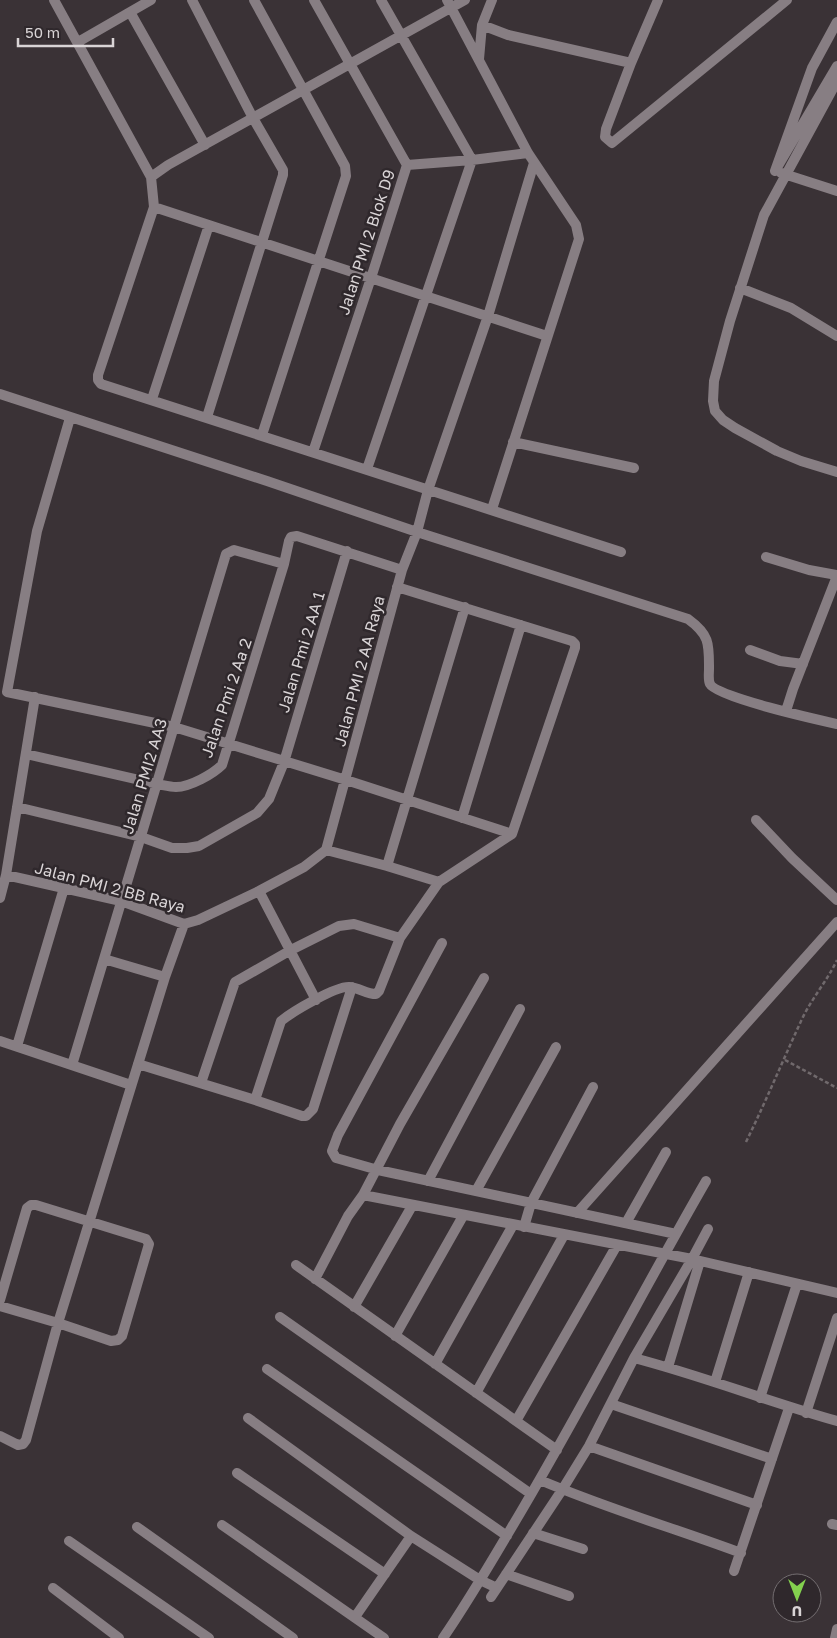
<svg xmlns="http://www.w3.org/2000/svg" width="837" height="1638" font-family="'Golos Text',sans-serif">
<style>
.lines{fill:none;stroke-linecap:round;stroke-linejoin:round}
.path{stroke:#70696c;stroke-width:2.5;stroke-dasharray:4 2.5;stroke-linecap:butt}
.minor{stroke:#877e83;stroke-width:10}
.labels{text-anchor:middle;stroke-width:5;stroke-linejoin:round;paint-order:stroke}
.street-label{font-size:16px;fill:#d9d4d6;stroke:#2f282c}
</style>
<rect width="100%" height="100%" fill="#3a3236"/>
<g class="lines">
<path class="path" d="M 785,1060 L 837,1088
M 746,1142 C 766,1101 783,1060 802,1019 C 812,998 827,981 837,960"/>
<path class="minor" d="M 54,0 L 151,177
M 192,0 L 253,118 L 283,170 L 283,175 L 207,417
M 254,0 L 345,166 L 346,176 L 262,435
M 447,0 L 528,153 L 576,225 L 579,239 L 492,509
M 465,0 L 168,165 L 151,177 L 154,207 L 98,375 L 98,380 L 101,384 L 621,552
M 658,0 L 631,63 L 606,129 L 605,137 L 612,143 L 787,0
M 130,12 L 205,145
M 837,22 L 812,68 L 775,171 L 837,66
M 482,25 L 508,35 L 631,63
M 78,42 L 151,0
M 479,59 L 482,25 L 492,0
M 837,81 L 764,215 L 730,321 L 714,381 L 713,401 L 715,411 L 723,420 L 735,428 L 777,451 L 801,461 L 837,472
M 407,165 L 472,160 L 528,153
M 781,173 L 837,191
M 154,207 L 547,336
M 740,288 L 791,308 L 837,336
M 0,394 L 267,481 L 417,532 L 688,619 C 710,635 709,644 709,669 C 709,674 708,680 710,684 C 716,697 819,720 837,724
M 152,399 L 209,225
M 70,418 L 37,531 L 7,692 L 174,727 L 346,780 L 512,834 L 575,648 L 575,644 L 572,641 L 397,587
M 513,442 L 634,468
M 313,452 L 371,278 L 407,165 L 314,0
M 367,469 L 472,160 L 381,0
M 766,557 L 809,570 L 837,575
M 750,650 L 780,661 L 803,664
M 786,711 L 793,689 L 837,576
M 26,754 L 157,784 C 163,785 170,787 176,787 C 190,787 213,774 222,765 L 284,564 L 289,541 L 291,537 L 297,536 L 402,570
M 17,807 L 141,837 L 172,848 L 187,848 L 199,846 L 257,813 L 269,799 L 284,762 L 347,551
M 462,818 L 521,625
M 756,820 L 792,858 L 837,900
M 326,850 L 387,866 L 439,882
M 387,866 L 465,607
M 6,875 L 121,901 L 184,924 L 198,920 L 259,891 L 304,867 L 326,850 L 402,570 L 417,532 L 428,490 L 488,316 L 534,163
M 259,891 L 316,1000
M 0,898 L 6,875 L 35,697
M 442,943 L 338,1135 L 332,1151 L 336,1158 L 378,1170 L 676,1234
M 104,959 L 165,977
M 0,1041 L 131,1085
M 17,1046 L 64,888
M 138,1064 L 255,1100 L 302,1116 L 306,1116 L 313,1109 L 352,987
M 72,1065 L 226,554 L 234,550 L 284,564
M 201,1083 L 235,982 L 291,950 L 339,926 L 354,924 L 400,938
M 255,1100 L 281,1021 C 292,1012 337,985 350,987 C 359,988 367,994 376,994 L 379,991 L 400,938 L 439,882 L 512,834
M 428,1181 L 520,1009
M 476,1191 L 556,1047
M 363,1195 L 400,1124 L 484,978
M 577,1213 L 837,922
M 626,1223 L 666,1152
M 524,1227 L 531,1203 L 593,1087
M 296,1265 L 557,1450
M 315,1279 L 348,1216 L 363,1195 L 692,1259 L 837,1293
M 0,1300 L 27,1208 L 31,1205 L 36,1205 L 146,1239 L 149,1244 L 122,1336 L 118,1340 L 111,1341 L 58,1323 L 0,1306
M 354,1307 L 412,1206
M 280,1317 L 531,1494
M 395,1336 L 463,1216
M 634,1358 C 703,1376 769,1402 837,1421
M 435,1364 L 513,1225
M 668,1367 L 700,1261
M 267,1369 L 507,1536
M 715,1382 L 749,1272
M 476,1393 L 564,1235
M 760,1398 L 797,1284
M 611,1404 L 772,1459
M 806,1413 L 837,1318
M 248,1418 L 411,1536 L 480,1580 L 497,1588
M 516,1421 L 617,1245
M 0,1436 L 18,1445 L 23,1444 L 26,1440 L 58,1323 L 165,977 L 184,924
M 589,1446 L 757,1505
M 237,1473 L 385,1574
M 540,1480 C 605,1508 674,1528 741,1553
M 832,1524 L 837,1525
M 222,1525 L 384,1638
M 137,1527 L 293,1638
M 533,1533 L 583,1549
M 69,1541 L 209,1638
M 734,1571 L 789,1408
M 506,1574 L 569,1596
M 53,1588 L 119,1638
M 491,1597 L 562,1490 L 589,1446 L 634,1358 L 692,1259 L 708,1229
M 355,1617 L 411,1536
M 443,1638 C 470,1599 494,1557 519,1515 C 584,1405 642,1292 706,1181
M 835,1638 L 837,1629"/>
</g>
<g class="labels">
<g class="street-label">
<text transform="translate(366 242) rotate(-72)" y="6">Jalan PMI 2 Blok D9</text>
<text transform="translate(301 652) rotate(-73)" y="6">Jalan Pmi 2 AA 1</text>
<text transform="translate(359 671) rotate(-75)" y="6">Jalan PMI 2 AA Raya</text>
<text transform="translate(226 698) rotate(-71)" y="6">Jalan Pmi 2 Aa 2</text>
<text transform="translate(144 776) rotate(-73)" y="6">Jalan PMI2 AA3</text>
<text transform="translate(110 887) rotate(15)" y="6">Jalan PMI 2 BB Raya</text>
</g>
</g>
<g transform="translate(797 1598) rotate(180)"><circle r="24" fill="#2f282c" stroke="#736d70"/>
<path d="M0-4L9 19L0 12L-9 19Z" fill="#83d04e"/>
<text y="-8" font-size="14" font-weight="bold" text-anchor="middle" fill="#d9d4d6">U</text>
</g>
<path d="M18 38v8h95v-8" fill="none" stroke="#d9d4d6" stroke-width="2.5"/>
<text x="25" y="38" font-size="15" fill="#d9d4d6" stroke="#2f282c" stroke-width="4" paint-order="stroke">50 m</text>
</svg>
